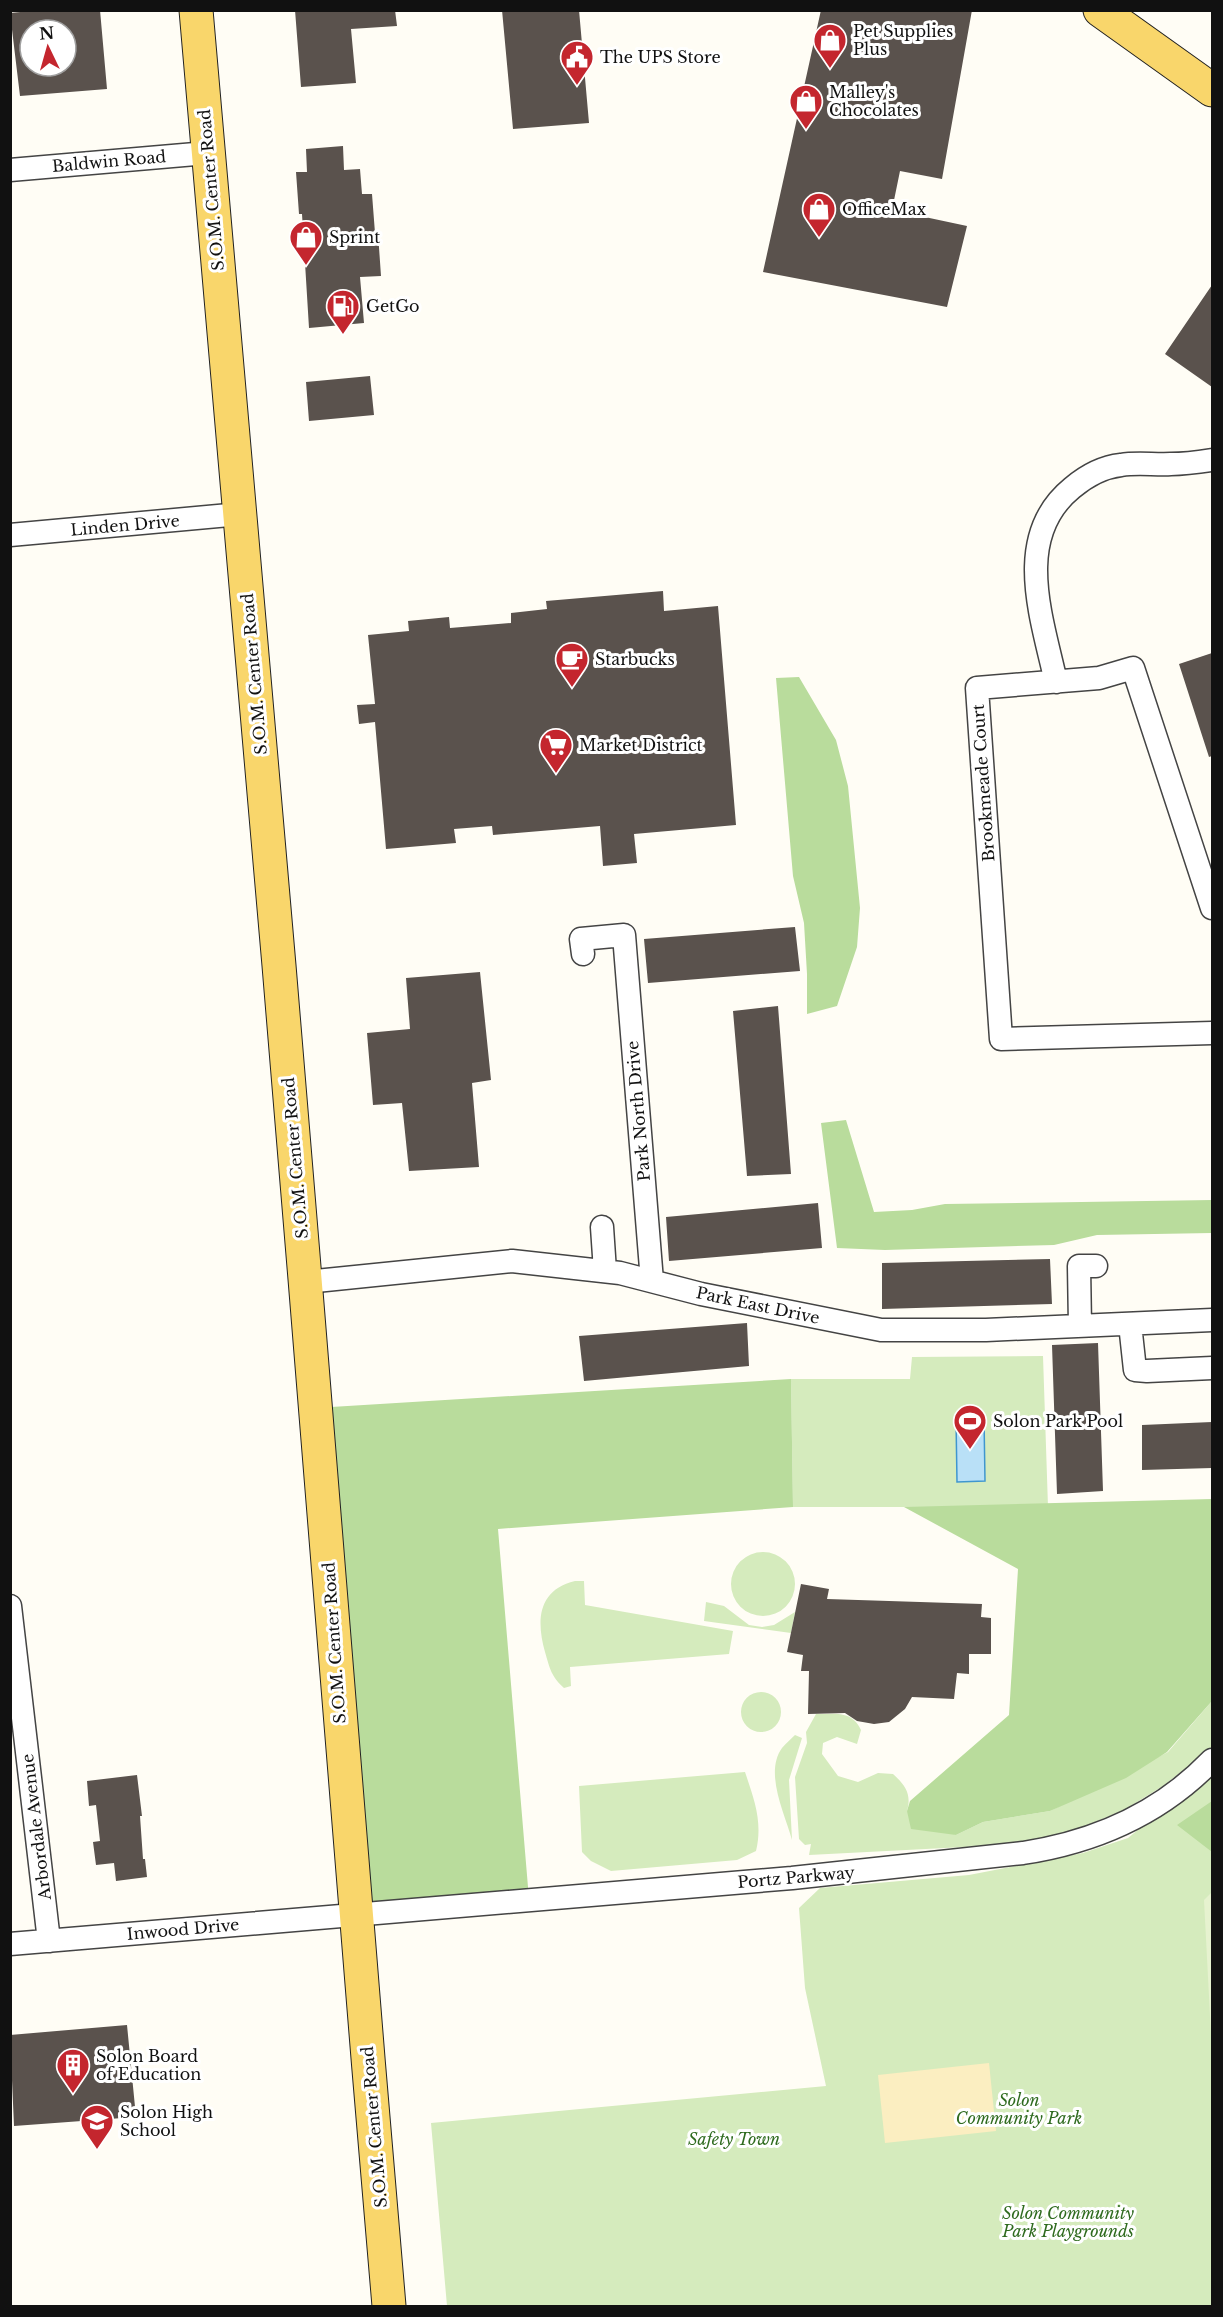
<svg xmlns="http://www.w3.org/2000/svg" width="1223" height="2317" font-family="'Libre Baskerville',serif">
<style>
.green{fill:#d5ebbd}
.forest{fill:#b9dc9c}
.sand{fill:#fbeec1}
.pitch{fill:#e6f2cf}
.water{fill:#b9e0f7;stroke:#3f96cf;stroke-width:1.5}
.building{fill:#5a524d;fill-rule:evenodd}
.lines{fill:none;stroke-linecap:round;stroke-linejoin:round}
.street-casing{stroke:#444;stroke-width:25}
.primary-casing{stroke:#222;stroke-width:35}
.street{stroke:#fff;stroke-width:22}
.primary{stroke:#f9d66b;stroke-width:33}
.labels{text-anchor:middle;stroke-width:6;stroke-linejoin:round;paint-order:stroke}
.poi-label{font-size:16px;fill:#111;stroke:#fff;text-anchor:start}
.street-label{font-size:16px;fill:#111;stroke:#fff}
.park-label{font-size:16px;font-style:italic;fill:#2f6b1f;stroke:#fff}
</style>
<rect width="100%" height="100%" fill="#fffdf5"/>
<path class="green" d="M 1043,1356 L 1048,1507 L 793,1507 L 791,1379 L 910,1379 L 912,1357 Z
M731 1584a32 32 0 1 1 64 0a32 32 0 1 1-64 0Z
M 575,1581 L 584,1581 L 585,1605 L 733,1631 L 729,1654 L 570,1667 L 571,1686 L 564,1688 C 551,1676 550,1669 545,1652 C 536,1620 538,1590 575,1581 Z
M 706,1602 L 724,1606 L 749,1625 L 762,1627 L 774,1625 L 795,1612 L 791,1633 L 704,1621 Z
M741 1712a20 20 0 1 1 40 0a20 20 0 1 1-40 0Z
M 1212,1701 L 1212,1747 L 1209,1750 L 1163,1786 L 1124,1810 L 1080,1828 L 1048,1838 L 1022,1844 L 809,1855 L 811,1844 L 805,1845 L 799,1839 L 795,1777 L 807,1743 L 806,1732 L 816,1714 C 835,1714 852,1710 861,1730 L 857,1744 L 837,1737 L 823,1743 L 822,1754 L 838,1776 L 858,1782 L 878,1773 L 893,1774 C 905,1785 912,1794 907,1811 L 956,1835 L 983,1822 L 1050,1811 L 1168,1752 Z
M 795,1735 L 802,1738 L 789,1780 L 792,1840 C 785,1814 764,1773 782,1748 C 786,1743 791,1739 795,1735 Z
M 1212,1768 L 1212,2306 L 447,2306 L 431,2123 L 826,2086 L 805,1988 L 799,1908 L 820,1888 L 969,1875 L 1083,1853 L 1128,1838 Z
M 745,1772 C 754,1799 763,1822 756,1851 L 737,1860 L 611,1871 L 591,1861 L 582,1852 L 579,1786 Z"/>
<path class="forest" d="M 799,677 L 836,740 L 848,786 L 860,908 L 857,947 L 837,1006 L 807,1014 L 807,974 L 804,923 L 793,876 L 776,678 Z
M 846,1120 L 874,1212 L 912,1210 L 945,1204 L 1212,1200 L 1212,1233 L 1097,1235 L 1054,1245 L 885,1250 L 837,1248 L 821,1123 Z
M 791,1379 L 793,1507 L 498,1529 L 529,1899 L 355,1914 L 315,1408 Z
M 1212,1499 L 1212,1701 L 1167,1752 L 1126,1778 L 1050,1811 L 983,1822 L 956,1835 L 911,1829 L 907,1811 L 910,1801 L 1009,1715 L 1018,1569 L 904,1507 Z
M 1212,1801 L 1212,1852 L 1177,1825 Z"/>
<path class="sand" d="M 989,2063 L 996,2131 L 885,2143 L 878,2075 Z"/>
<path class="pitch" d="M 1212,1892 L 1212,2054 L 1204,1900 Z"/>
<path class="water" d="M 984,1418 L 985,1481 L 957,1482 L 956,1419 Z"/>
<path class="building" d="M 41,10 L 100,10 L 107,89 L 20,96 L 10,13 ZM 30,30 L 66,30 L 66,66 L 30,66 Z
M 295,10 L 395,10 L 397,26 L 351,29 L 356,83 L 301,87 Z
M 502,10 L 579,10 L 589,123 L 513,129 Z
M 821,10 L 972,10 L 942,179 L 900,171 L 892,210 L 967,226 L 947,307 L 763,272 Z
M 343,146 L 344,170 L 360,169 L 362,194 L 372,194 L 375,233 L 378,233 L 381,276 L 360,277 L 364,323 L 309,328 L 302,214 L 299,214 L 296,172 L 307,172 L 306,149 Z
M 1212,285 L 1212,387 L 1165,354 Z
M 370,376 L 374,415 L 309,421 L 306,382 Z
M 663,591 L 664,611 L 718,606 L 736,825 L 634,834 L 637,863 L 603,866 L 600,826 L 493,835 L 492,826 L 454,829 L 456,843 L 386,849 L 375,722 L 359,724 L 357,705 L 375,704 L 368,635 L 409,631 L 408,621 L 449,617 L 450,628 L 511,623 L 511,613 L 547,609 L 546,601 Z
M 1212,653 L 1212,756 L 1209,757 L 1179,664 Z
M 795,927 L 800,971 L 648,983 L 644,939 Z
M 480,972 L 491,1080 L 472,1083 L 479,1167 L 409,1171 L 402,1103 L 373,1105 L 367,1033 L 410,1029 L 406,978 Z
M 778,1006 L 791,1174 L 747,1176 L 733,1011 Z
M 818,1203 L 822,1248 L 669,1261 L 666,1217 Z
M 1050,1259 L 1052,1304 L 882,1309 L 882,1263 Z
M 747,1323 L 749,1366 L 584,1381 L 579,1336 Z
M 1098,1343 L 1103,1491 L 1057,1494 L 1052,1345 Z
M 1212,1422 L 1212,1468 L 1142,1470 L 1142,1425 Z
M 801,1584 L 829,1589 L 827,1599 L 982,1604 L 981,1617 L 991,1618 L 991,1654 L 969,1654 L 969,1674 L 957,1673 L 954,1699 L 912,1697 L 905,1709 L 889,1722 L 874,1724 L 857,1721 L 845,1713 L 808,1714 L 809,1671 L 801,1671 L 803,1655 L 787,1652 Z
M 137,1775 L 142,1816 L 140,1816 L 143,1859 L 145,1859 L 147,1877 L 116,1881 L 114,1863 L 96,1865 L 93,1842 L 100,1841 L 96,1805 L 89,1806 L 87,1781 Z
M 127,2025 L 136,2117 L 14,2126 L 10,2035 Z"/>
<g class="lines">
<defs>
<path id="street" d="M 10,170 L 207,153
M 10,535 L 240,514
M 1056,682 C 1042,618 1012,537 1072,488 C 1085,477 1103,467 1121,465 C 1137,462 1155,465 1171,464 C 1185,464 1199,462 1212,460
M 1212,908 L 1133,668 L 1099,678 L 977,688 L 1001,1039 L 1212,1033
M 583,954 L 581,939 L 624,935 L 652,1281
M 602,1227 L 605,1271
M 306,1282 L 512,1261 L 620,1273 L 701,1294 L 881,1330 L 986,1330 L 1212,1320
M 1130,1324 L 1135,1370 L 1147,1371 L 1212,1368
M 1080,1326 L 1079,1266 L 1096,1266
M 10,1606 L 49,1941
M 10,1944 L 792,1878 L 1023,1853 C 1095,1842 1161,1813 1212,1760"/>
<path id="primary" d="M 196,10 C 232,434 271,856 305,1279 C 334,1622 359,1964 389,2306
M 1100,10 L 1212,90"/>
</defs>
<use href="#street" class="street-casing"/>
<use href="#primary" class="primary-casing"/>
<use href="#street" class="street"/>
<use href="#primary" class="primary"/>
</g>
<defs>
<symbol id="shop-pin" viewBox="-11 -11 22 30"><path d="M0 17L-7.5 6A9.5 9.5 0 1 1 7.5 6Z" fill="#c4262e" stroke="#fff"/><path d="M-5-2.5h2.3a2.7 3.5 0 0 1 5.4 0H5L5.5 6h-11ZM-1.5-2.5h3a1.5 2.3 0 0 0-3 0Z" fill="#fff"/></symbol>
<symbol id="civic-pin" viewBox="-11 -11 22 30"><path d="M0 17L-7.5 6A9.5 9.5 0 1 1 7.5 6Z" fill="#c4262e" stroke="#fff"/><path d="M-.6-6.5H3V-4.5H.6V-3L4-1V1h2V6H-6V1h2V-1L-.6-3ZM-1.2 2.5V6h2.4V2.5Z" fill="#fff"/></symbol>
<symbol id="fuel-pin" viewBox="-11 -11 22 30"><path d="M0 17L-7.5 6A9.5 9.5 0 1 1 7.5 6Z" fill="#c4262e" stroke="#fff"/><path d="M-5.5-6h7V0h2V4h1.3V-2.5L3-4.5l.8-.8L6-3V5H2.5V1h-1V6h-7ZM-4.2-4.7v3.2H.2V-4.7Z" fill="#fff"/></symbol>
<symbol id="cafe-pin" viewBox="-11 -11 22 30"><path d="M0 17L-7.5 6A9.5 9.5 0 1 1 7.5 6Z" fill="#c4262e" stroke="#fff"/><path d="M-5.5-4.5H6V0H3Q3 3.5 0 3.5H-2.5Q-5.5 3.5-5.5 0ZM3-3.2v2h1.7v-2ZM-6 4.5H4V6H-6Z" fill="#fff"/></symbol>
<symbol id="supermarket-pin" viewBox="-11 -11 22 30"><path d="M0 17L-7.5 6A9.5 9.5 0 1 1 7.5 6Z" fill="#c4262e" stroke="#fff"/><path d="M-6-5.5h2.5l.6 2H6L4.5 2H-2.5L-4.4-4H-6ZM-1.5 3.2a1.3 1.3 0 1 0 .1 0ZM3 3.2a1.3 1.3 0 1 0 .1 0Z" fill="#fff"/></symbol>
<symbol id="stadium-pin" viewBox="-11 -11 22 30"><path d="M0 17L-7.5 6A9.5 9.5 0 1 1 7.5 6Z" fill="#c4262e" stroke="#fff"/><path d="M0-5a6.5 5 0 1 0 0 10a6.5 5 0 1 0 0-10ZM-3.5-1.8h7v3.6h-7Z" fill="#fff"/></symbol>
<symbol id="building-pin" viewBox="-11 -11 22 30"><path d="M0 17L-7.5 6A9.5 9.5 0 1 1 7.5 6Z" fill="#c4262e" stroke="#fff"/><path d="M-4-6H4V6H1V3H-1V6H-4ZM-2.5-4.3h1.7v1.8h-1.7ZM.8-4.3h1.7v1.8H.8ZM-2.5-1h1.7V.8h-1.7ZM.8-1h1.7V.8H.8Z" fill="#fff"/></symbol>
<symbol id="school-pin" viewBox="-11 -11 22 30"><path d="M0 17L-7.5 6A9.5 9.5 0 1 1 7.5 6Z" fill="#c4262e" stroke="#fff"/><path d="M0-5L7-2L0 1L-7-2ZM-4 1L0 2.5L4 1V4Q0 6-4 4Z" fill="#fff"/></symbol>
</defs>
<g fill-rule="evenodd">
<use href="#shop-pin" x="811" y="21" width="38" height="52"/>
<use href="#civic-pin" x="558" y="38" width="38" height="52"/>
<use href="#shop-pin" x="787" y="82" width="38" height="52"/>
<use href="#shop-pin" x="800" y="190" width="38" height="52"/>
<use href="#shop-pin" x="287" y="218" width="38" height="52"/>
<use href="#fuel-pin" x="324" y="287" width="38" height="52"/>
<use href="#cafe-pin" x="553" y="640" width="38" height="52"/>
<use href="#supermarket-pin" x="537" y="726" width="38" height="52"/>
<use href="#stadium-pin" x="951" y="1402" width="38" height="52"/>
<use href="#building-pin" x="54" y="2046" width="38" height="52"/>
<use href="#school-pin" x="78" y="2102" width="38" height="52"/>
</g>
<g class="labels">
<g class="poi-label">
<text x="853" y="37">Pet Supplies<tspan x="853" dy="18">Plus</tspan></text>
<text x="600" y="63">The UPS Store</text>
<text x="829" y="98">Malley's<tspan x="829" dy="18">Chocolates</tspan></text>
<text x="842" y="215">OfficeMax</text>
<text x="329" y="243">Sprint</text>
<text x="366" y="312">GetGo</text>
<text x="595" y="665">Starbucks</text>
<text x="579" y="751">Market District</text>
<text x="993" y="1427">Solon Park Pool</text>
<text x="96" y="2062">Solon Board<tspan x="96" dy="18">of Education</tspan></text>
<text x="120" y="2118">Solon High<tspan x="120" dy="18">School</tspan></text>
</g>
<g class="street-label">
<text transform="translate(109 161) rotate(-5)" y="6">Baldwin Road</text>
<text transform="translate(211 190) rotate(-95)" y="6">S.O.M. Center Road</text>
<text transform="translate(125 525) rotate(-5)" y="6">Linden Drive</text>
<text transform="translate(254 674) rotate(-95)" y="6">S.O.M. Center Road</text>
<text transform="translate(983 783) rotate(-94)" y="6">Brookmeade Court</text>
<text transform="translate(638 1111) rotate(-95)" y="6">Park North Drive</text>
<text transform="translate(295 1158) rotate(-95)" y="6">S.O.M. Center Road</text>
<text transform="translate(758 1305) rotate(12)" y="6">Park East Drive</text>
<text transform="translate(334 1643) rotate(-94)" y="6">S.O.M. Center Road</text>
<text transform="translate(36 1827) rotate(-97)" y="6">Arbordale Avenue</text>
<text transform="translate(796 1877) rotate(-5)" y="6">Portz Parkway</text>
<text transform="translate(183 1929) rotate(-5)" y="6">Inwood Drive</text>
<text transform="translate(374 2127) rotate(-95)" y="6">S.O.M. Center Road</text>
</g>
<g class="park-label">
<text x="1019" y="2106">Solon<tspan x="1019" dy="18">Community Park</tspan></text>
<text x="734" y="2145">Safety Town</text>
<text x="1068" y="2219">Solon Community<tspan x="1068" dy="18">Park Playgrounds</tspan></text>
</g>
</g>
<rect width="1223" height="2317" fill="none" stroke="#111111" stroke-width="24"/>
<g transform="translate(48 48) rotate(355)"><circle r="28" fill="#ffffff" stroke="#a0a0a0" stroke-width="1.5"/>
<path d="M0-4.5L10 22L0 15L-10 22Z" fill="#c4262e"/>
<text y="-9" font-size="16" font-weight="bold" text-anchor="middle" fill="#111111">N</text>
</g>
</svg>
